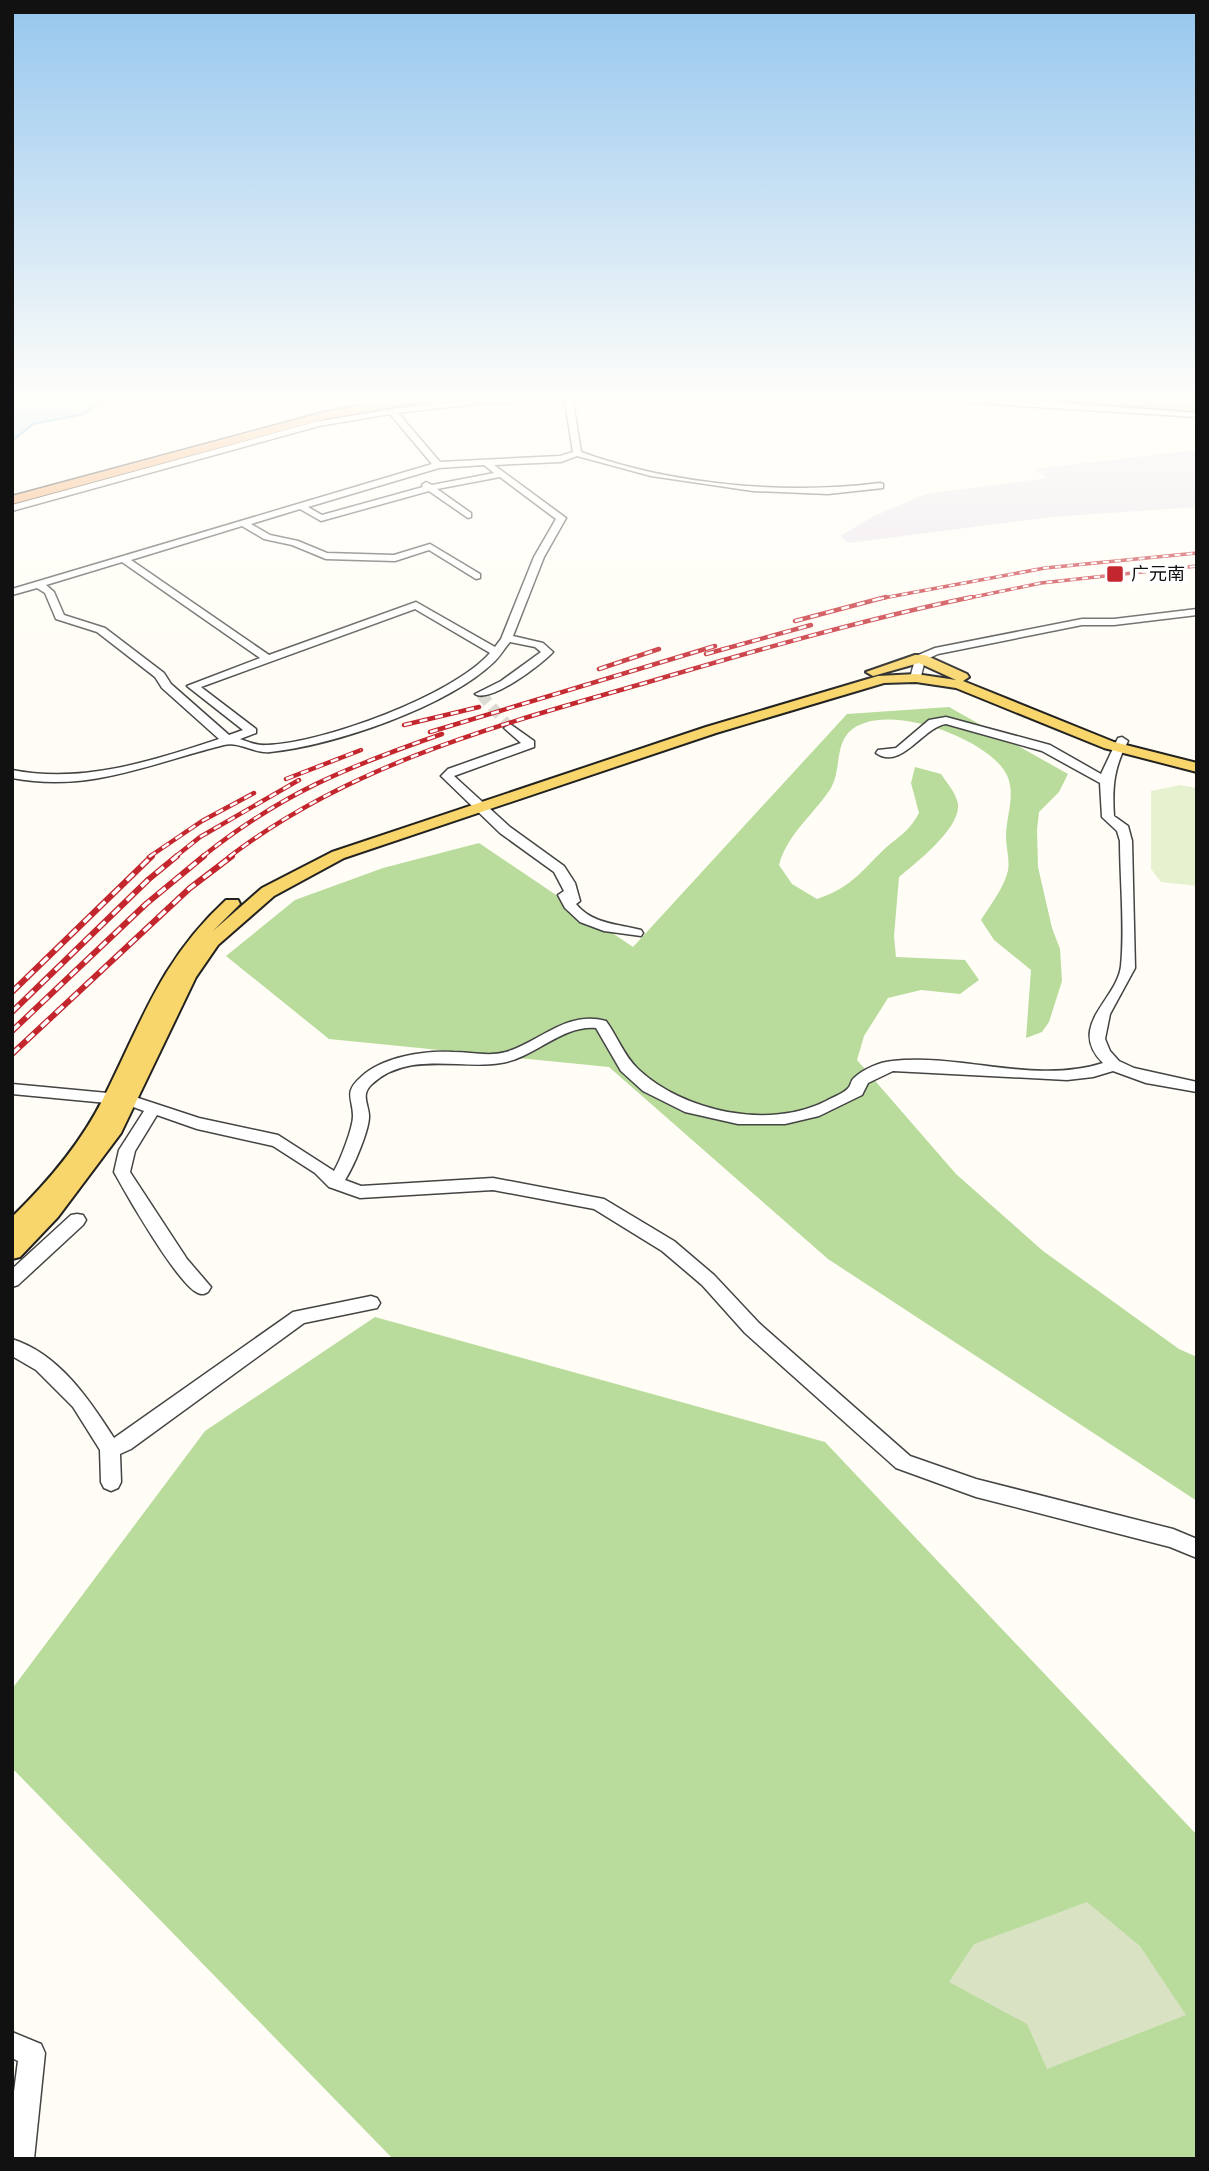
<svg xmlns="http://www.w3.org/2000/svg" width="1209" height="2171" font-family="'IBM Plex Serif','Noto Sans SC',serif">
<style>
.industrial{fill:#eee6ef}
.forest{fill:#b9dc9c}
.cemetery{fill:#d9e3c4}
.pitch{fill:#e6f2cf}
.water{fill:#b9e0f7;stroke:#3f96cf;stroke-width:2}
.lines{fill:none;stroke-linecap:round;stroke-linejoin:round}
.minor-tunnel{stroke:#dbdad3;stroke-width:11;stroke-dasharray:11 6;stroke-linecap:butt}
.minor-casing{stroke:#444;stroke-width:3}
.major-casing{stroke:#222;stroke-width:4}
.highway-casing{stroke:#222;stroke-width:3}
.minor{fill:#fff;fill-rule:evenodd}
.major{fill:#f9d66b;fill-rule:evenodd}
.highway{fill:#f5a25d;fill-rule:evenodd}
.rail-far2-casing{stroke:#c4262e;stroke-width:3.5}
.rail-far1-casing{stroke:#c4262e;stroke-width:4.5}
.rail-casing{stroke:#c4262e;stroke-width:6}
.rail-far2{stroke:#fff;stroke-width:2;stroke-dasharray:6;stroke-linecap:butt}
.rail-far1{stroke:#fff;stroke-width:2.5;stroke-dasharray:8;stroke-linecap:butt}
.rail{stroke:#fff;stroke-width:3.5;stroke-dasharray:10;stroke-linecap:butt}
.poi-dot{fill:#c4262e;stroke:#fff;stroke-width:2.5}
.labels{text-anchor:middle;stroke-width:7;stroke-linejoin:round;paint-order:stroke}
.far-poi-label{font-size:18px;fill:#111;stroke:#fff;text-anchor:start}
</style>
<rect width="100%" height="100%" fill="#fffdf5"/>
<path class="industrial" d="M 1197,450 L 1197,507 L 1052,517 L 849,543 L 840,536 L 874,516 L 926,494 L 1048,478 L 1036,469 Z"/>
<path class="forest" d="M 949,707 L 1068,774 L 1059,792 L 1039,812 L 1037,830 L 1038,867 L 1052,928 L 1060,949 L 1062,981 L 1049,1022 L 1042,1032 L 1026,1038 L 1031,970 L 994,940 L 981,920 C 990,905 1002,891 1007,874 C 1011,863 1006,849 1006,837 C 1006,814 1018,791 1004,770 C 981,736 882,700 849,732 C 834,748 842,773 829,791 C 811,817 787,835 779,865 L 792,884 L 817,899 C 855,886 862,869 890,844 C 903,834 911,828 919,813 L 911,783 L 915,767 L 941,774 C 947,783 956,793 958,804 C 961,828 916,863 899,877 L 894,936 L 896,957 L 965,960 L 979,980 L 960,994 L 921,990 L 888,998 L 864,1036 L 857,1060 L 956,1174 L 1043,1251 L 1179,1349 L 1197,1357 L 1197,1501 L 828,1259 L 609,1067 L 329,1039 L 226,956 L 295,900 L 383,868 L 479,843 L 633,947 L 847,714 Z
M 375,1317 L 825,1442 L 1197,1835 L 1197,2159 L 393,2159 L 12,1768 L 12,1689 L 205,1431 Z"/>
<path class="cemetery" d="M 1087,1902 L 1140,1946 L 1186,2015 L 1047,2069 L 1027,2024 L 949,1982 L 974,1944 Z"/>
<path class="pitch" d="M 1180,785 L 1197,788 L 1197,886 L 1161,882 L 1151,869 L 1151,791 Z"/>
<path class="water" d="M 12,397 L 109,397 L 84,414 L 33,424 L 12,441 Z"/>
<g class="lines">
<path class="minor-tunnel" d="M 481,694 L 510,728"/>
<defs>
<path id="minor" d="M 802,397 L 798,399 L 573,402 L 581,452 C 672,485 784,495 880,483 L 883,484 L 883,488 L 828,494 L 753,491 L 651,476 L 577,456 L 561,462 L 494,465 L 566,518 L 544,557 L 513,636 L 543,643 L 553,652 C 542,664 490,704 475,694 L 501,681 L 541,652 L 535,647 L 510,642 C 504,649 501,655 494,662 C 447,707 335,745 270,752 C 255,754 239,741 224,745 C 151,763 90,793 12,778 L 12,770 C 83,784 152,761 219,739 L 162,688 L 155,677 L 97,632 L 56,619 L 45,593 L 37,588 L 12,595 L 12,589 L 432,464 L 390,414 L 319,426 L 12,511 L 12,505 L 315,422 L 392,409 L 483,399 ZM 565,402 L 573,452 L 560,456 L 440,462 L 398,413 L 483,403 ZM 484,465 L 494,473 L 432,485 L 426,482 L 422,485 L 423,487 L 322,515 L 308,507 L 439,468 ZM 500,477 L 556,519 L 534,557 L 501,639 L 495,647 L 416,602 L 269,655 L 131,560 L 242,526 L 264,539 L 292,545 L 326,559 L 395,561 L 429,550 L 476,579 L 480,578 L 480,574 L 430,544 L 394,555 L 327,553 L 298,541 L 270,535 L 251,524 L 300,509 L 321,521 L 429,491 L 468,518 L 471,517 L 471,513 L 437,489 ZM 122,562 L 260,658 L 187,686 L 243,730 L 229,735 L 171,684 L 164,673 L 105,628 L 64,615 L 54,592 L 46,585 ZM 415,609 L 490,653 C 452,696 323,743 267,745 C 257,746 249,742 240,739 L 256,733 L 256,729 L 201,687 Z
M 878,397 L 1021,400 L 1197,413 L 1197,417 Z
M 1197,609 L 1197,615 L 1114,625 L 1082,625 L 938,654 L 925,660 L 920,680 L 910,678 L 916,656 L 935,648 L 1082,619 L 1114,619 Z
M 946,717 L 1050,745 L 1101,774 L 1118,738 L 1122,737 L 1128,741 C 1114,767 1112,787 1114,816 L 1128,826 L 1132,841 L 1135,968 L 1110,1014 L 1105,1039 L 1110,1051 L 1119,1061 L 1134,1068 L 1197,1082 L 1197,1092 L 1146,1083 L 1113,1071 L 1093,1077 L 1067,1080 L 893,1071 L 868,1083 L 862,1095 L 819,1116 L 785,1124 L 738,1124 L 685,1112 L 643,1091 L 621,1071 L 596,1028 C 561,1025 535,1058 501,1063 C 460,1070 407,1050 371,1085 C 361,1095 368,1103 369,1115 C 370,1129 353,1168 345,1180 L 361,1186 L 493,1178 L 604,1199 L 674,1241 L 714,1275 L 759,1323 L 910,1456 L 976,1479 L 1173,1529 L 1197,1539 L 1197,1558 L 1170,1547 L 976,1497 L 896,1468 L 745,1333 L 702,1285 L 662,1251 L 594,1209 L 493,1190 L 360,1198 L 329,1187 L 315,1173 L 273,1146 L 197,1129 L 157,1115 L 135,1151 L 130,1172 L 187,1259 L 211,1287 L 208,1292 C 204,1294 203,1295 198,1293 C 178,1285 126,1194 114,1172 L 119,1150 L 144,1111 L 128,1105 L 12,1094 L 12,1084 L 129,1095 L 199,1118 L 278,1135 L 334,1171 C 340,1161 353,1128 353,1116 C 353,1098 343,1093 361,1077 C 382,1057 425,1050 453,1052 C 470,1052 489,1057 506,1052 C 541,1041 567,1010 606,1021 C 617,1036 624,1056 638,1069 C 684,1112 769,1130 826,1101 C 833,1097 845,1093 849,1087 C 851,1085 851,1080 854,1078 C 863,1069 880,1062 892,1061 C 961,1053 1035,1085 1103,1063 C 1066,1026 1117,1000 1121,966 C 1125,927 1120,880 1120,841 L 1117,831 L 1102,817 L 1100,783 L 1042,751 L 946,724 C 923,727 901,771 876,753 L 878,750 L 896,748 L 929,720 Z
M 510,724 L 534,741 L 534,747 L 454,776 L 510,827 L 564,866 L 575,883 L 580,901 L 576,904 C 592,924 618,924 641,930 L 643,933 L 641,936 L 604,931 L 580,922 L 565,908 L 558,895 L 564,891 L 554,872 L 500,833 L 441,776 L 448,769 L 521,743 L 504,728 Z
M 77,1214 L 83,1215 L 86,1220 L 83,1225 L 18,1285 L 12,1287 L 12,1269 L 71,1215 Z
M 371,1296 L 377,1298 L 380,1303 L 377,1308 L 304,1323 L 131,1449 L 120,1454 L 121,1482 L 118,1488 L 111,1491 L 104,1488 L 101,1482 L 100,1450 L 73,1407 L 36,1370 L 12,1356 L 12,1339 C 59,1354 89,1399 114,1438 L 293,1312 Z
M 12,2032 L 41,2044 L 45,2053 L 34,2159 L 12,2159 L 12,2107 L 18,2061 L 12,2058 Z"/>
<path id="major" d="M 915,655 L 925,655 L 967,674 L 969,677 L 963,681 L 1114,742 L 1197,763 L 1197,772 L 1104,748 L 956,688 L 916,682 L 884,683 L 716,733 L 344,858 L 274,896 L 218,945 L 196,977 L 121,1133 L 58,1217 L 20,1257 L 12,1259 L 12,1217 C 48,1182 81,1143 103,1099 C 142,1022 160,961 226,900 L 238,900 L 240,904 L 213,931 L 262,888 L 332,852 L 706,727 L 878,676 L 916,674 L 956,680 L 919,663 L 873,676 L 866,672 Z"/>
<path id="highway" d="M 452,397 L 325,419 L 12,504 L 12,496 L 324,412 L 393,399 Z
M 1044,397 L 1100,397 L 1197,404 L 1197,411 L 1050,400 Z"/>
</defs>
<use href="#minor" class="minor-casing"/>
<use href="#major" class="major-casing"/>
<use href="#highway" class="highway-casing"/>
<use href="#minor" class="minor"/>
<use href="#major" class="major"/>
<use href="#highway" class="highway"/>
<defs>
<path id="rail-far2" d="M 878,599 L 1045,568 L 1197,553
M 964,599 L 1041,583 L 1197,566"/>
<path id="rail-far1" d="M 795,621 L 886,597
M 706,654 L 811,625
M 599,669 L 659,649
M 404,725 L 479,707
M 430,732 L 715,646
M 286,779 L 361,750
M 149,857 L 202,821 L 254,793
M 175,857 L 200,837 L 299,780
M 202,857 C 282,793 347,767 442,734
M 229,857 C 352,763 499,725 645,683 C 754,651 861,620 972,597"/>
<path id="rail" d="M 12,992 L 152,856
M 12,1012 L 149,879 L 177,856
M 12,1031 L 146,904 L 204,856
M 12,1054 L 190,888 L 232,856"/>
</defs>
<use href="#rail-far2" class="rail-far2-casing"/>
<use href="#rail-far1" class="rail-far1-casing"/>
<use href="#rail" class="rail-casing"/>
<use href="#rail-far2" class="rail-far2"/>
<use href="#rail-far1" class="rail-far1"/>
<use href="#rail" class="rail"/>
</g>
<linearGradient id="sky" x2="0" y2="1"><stop stop-color="#95c6ee"/><stop offset="0.57" stop-color="#fffefa"/><stop offset="1" stop-color="#fffefa" stop-opacity="0"/></linearGradient>
<rect width="1209" height="701" fill="url(#sky)"/>
<rect class="poi-dot" x="1106" y="565" width="18" height="18" rx="3.5"/>
<g class="labels">
<g class="far-poi-label">
<text x="1131" y="580">广元南</text>
</g>
</g>
<rect width="1209" height="2171" fill="none" stroke="#111111" stroke-width="28"/>
</svg>
